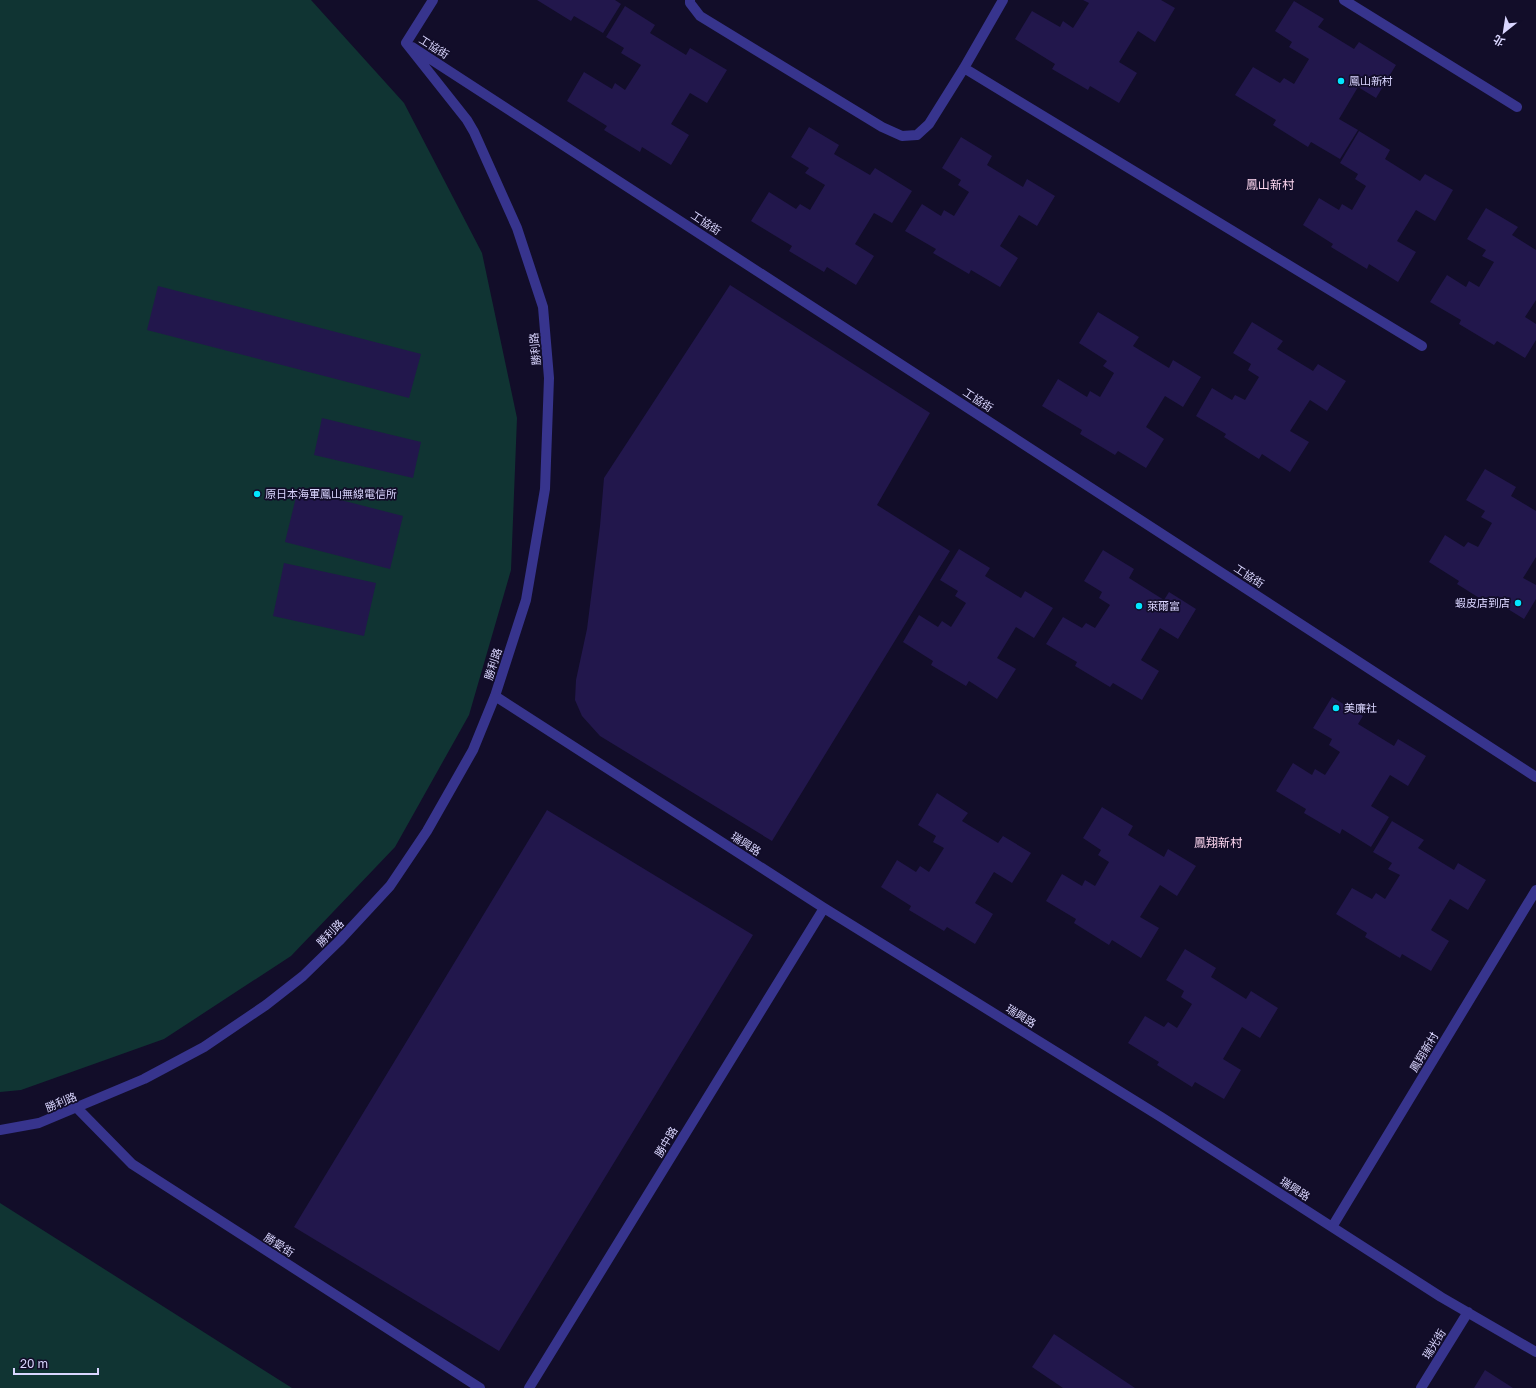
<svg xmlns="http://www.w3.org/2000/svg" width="1536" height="1388" font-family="'Golos Text','Noto Sans TC',sans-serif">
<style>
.green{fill:#103433}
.building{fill:#22174c}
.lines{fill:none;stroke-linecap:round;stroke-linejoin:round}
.lane{stroke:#37348d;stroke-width:10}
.street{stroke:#37348d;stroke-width:10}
.poi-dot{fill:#02e6ff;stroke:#120d29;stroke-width:1.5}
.labels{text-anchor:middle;stroke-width:3.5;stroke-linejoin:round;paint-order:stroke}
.street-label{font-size:11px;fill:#dad6ff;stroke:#120d29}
.poi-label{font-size:11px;fill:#dad6ff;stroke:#120d29;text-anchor:start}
.neighbourhood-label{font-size:12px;fill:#ffd8f1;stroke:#120d29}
</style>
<rect width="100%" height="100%" fill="#120d29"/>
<path class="green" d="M 0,0 L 311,0 L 404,103 L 482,253 L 517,418 L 511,570 L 469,715 L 395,847 L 291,956 L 164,1039 L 21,1090 L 0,1092 Z
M 0,1203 L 292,1388 L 0,1388 Z"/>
<path class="building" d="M 537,0 L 615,0 L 621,4 L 603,33 L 574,16 L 571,21 Z
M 1083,0 L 1161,0 L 1175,8 L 1155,42 L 1138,31 L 1119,62 L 1137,73 L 1119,103 L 1090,86 L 1088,90 L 1052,69 L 1055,64 L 1015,39 L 1032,11 L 1060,27 L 1063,21 L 1073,28 L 1089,3 Z
M 1294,1 L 1324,19 L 1318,27 L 1354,49 L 1359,42 L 1396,65 L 1376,98 L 1358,87 L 1339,119 L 1358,130 L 1340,159 L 1311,142 L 1308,147 L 1273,125 L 1276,120 L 1235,95 L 1253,67 L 1280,83 L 1284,78 L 1294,84 L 1309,59 L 1289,47 L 1292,42 L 1275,31 Z
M 625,6 L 655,25 L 650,33 L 686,55 L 690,48 L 727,70 L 707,103 L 690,93 L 671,124 L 689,135 L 671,165 L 642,147 L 640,152 L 604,130 L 607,126 L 567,101 L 584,72 L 612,89 L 615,83 L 625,90 L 641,65 L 621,53 L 624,48 L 606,37 Z
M 809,127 L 839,145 L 834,154 L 870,175 L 875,168 L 912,191 L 892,223 L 874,213 L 855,244 L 874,256 L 856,285 L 827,267 L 824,272 L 789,251 L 792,246 L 751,221 L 769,192 L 796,209 L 800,204 L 810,210 L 825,185 L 805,173 L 809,168 L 791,157 Z
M 1359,131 L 1390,150 L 1385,159 L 1420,181 L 1425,174 L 1453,190 L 1435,221 L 1416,210 L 1397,241 L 1416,252 L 1398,282 L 1369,264 L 1367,269 L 1331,247 L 1333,244 L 1303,225 L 1319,198 L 1339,210 L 1342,204 L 1352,210 L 1366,186 L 1355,179 L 1358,174 L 1340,163 Z
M 961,137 L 992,156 L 987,165 L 1023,187 L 1027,179 L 1055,196 L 1037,226 L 1019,215 L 1000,246 L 1018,258 L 1000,287 L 971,270 L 969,274 L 933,253 L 936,249 L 905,231 L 922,204 L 941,216 L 944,210 L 954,216 L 969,192 L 958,185 L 961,180 L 942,168 Z
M 1486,208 L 1518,227 L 1512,235 L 1536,250 L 1536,300 L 1525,317 L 1536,324 L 1536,340 L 1525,358 L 1497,341 L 1494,345 L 1459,324 L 1461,320 L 1430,302 L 1447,275 L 1466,287 L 1469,281 L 1479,287 L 1494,262 L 1482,256 L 1486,250 L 1467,239 Z
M 730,285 L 930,413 L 877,505 L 950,551 L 772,841 L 600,736 L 582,716 L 575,700 L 576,680 L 587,629 L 600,526 L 604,478 Z
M 158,286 L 421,354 L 409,398 L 147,330 Z
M 1098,312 L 1139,337 L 1133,346 L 1169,368 L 1173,360 L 1201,377 L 1183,407 L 1165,396 L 1146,427 L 1164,439 L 1146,468 L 1118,451 L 1115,455 L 1080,434 L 1082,430 L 1042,406 L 1058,379 L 1087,397 L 1090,391 L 1100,397 L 1114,373 L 1103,366 L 1107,361 L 1079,343 Z
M 1252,322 L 1283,341 L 1277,349 L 1313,371 L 1318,364 L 1346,381 L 1327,411 L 1310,400 L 1290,431 L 1309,442 L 1290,472 L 1262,454 L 1259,459 L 1224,437 L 1226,434 L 1196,416 L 1212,388 L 1232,400 L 1235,395 L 1245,400 L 1259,377 L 1248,370 L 1251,364 L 1233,353 Z
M 322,418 L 421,442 L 413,478 L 314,455 Z
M 1485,469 L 1516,487 L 1511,496 L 1536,511 L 1536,557 L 1523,578 L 1536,585 L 1536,599 L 1524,619 L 1495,601 L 1492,606 L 1457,584 L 1459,581 L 1429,562 L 1445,535 L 1464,547 L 1468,542 L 1478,547 L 1492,523 L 1481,517 L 1485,511 L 1466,500 Z
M 298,489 L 403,516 L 390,569 L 285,542 Z
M 959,549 L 990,568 L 985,576 L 1021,598 L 1025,591 L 1053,608 L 1034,638 L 1016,627 L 997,658 L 1016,669 L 997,699 L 969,681 L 966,686 L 931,665 L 933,661 L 903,642 L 919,615 L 938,627 L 942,621 L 951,627 L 966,603 L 955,596 L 958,591 L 940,580 Z
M 1103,550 L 1134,569 L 1129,578 L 1164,600 L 1169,592 L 1196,609 L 1178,639 L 1160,628 L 1141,660 L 1159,671 L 1142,700 L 1113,683 L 1110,687 L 1075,666 L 1077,662 L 1046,644 L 1063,617 L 1082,628 L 1086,623 L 1095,628 L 1110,605 L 1099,598 L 1102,592 L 1084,581 Z
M 284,563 L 376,583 L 364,636 L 273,616 Z
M 1332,697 L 1363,716 L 1358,724 L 1394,746 L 1398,739 L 1426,756 L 1408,786 L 1390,775 L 1371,806 L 1389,817 L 1371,847 L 1342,829 L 1340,834 L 1304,813 L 1306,809 L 1276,791 L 1293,763 L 1312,775 L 1315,769 L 1325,775 L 1340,752 L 1329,745 L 1332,739 L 1313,728 Z
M 937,793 L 968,813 L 962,821 L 998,843 L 1003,836 L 1031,853 L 1012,883 L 994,872 L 975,903 L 993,914 L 975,944 L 947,927 L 944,931 L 909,910 L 911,906 L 881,887 L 897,860 L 916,872 L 920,866 L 929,872 L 944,848 L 933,842 L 936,836 L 918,825 Z
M 1102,807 L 1133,826 L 1128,835 L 1164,857 L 1168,849 L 1196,866 L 1177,896 L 1160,885 L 1140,917 L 1159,928 L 1141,958 L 1112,940 L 1109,945 L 1074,923 L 1076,919 L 1046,901 L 1062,874 L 1082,886 L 1085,880 L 1095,886 L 1109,862 L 1098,855 L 1101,850 L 1083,838 Z
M 547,810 L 753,935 L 499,1351 L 294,1227 Z
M 1392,821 L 1424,840 L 1418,848 L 1454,870 L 1458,863 L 1486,880 L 1468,910 L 1450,899 L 1431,930 L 1449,941 L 1431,971 L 1402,954 L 1400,958 L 1365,937 L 1367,933 L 1336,914 L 1352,888 L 1372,899 L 1376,893 L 1385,899 L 1400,875 L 1388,869 L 1392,863 L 1373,852 Z
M 1185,949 L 1216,968 L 1211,977 L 1246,999 L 1251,991 L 1278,1008 L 1260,1038 L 1242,1027 L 1223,1059 L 1241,1070 L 1224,1099 L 1195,1082 L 1192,1087 L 1157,1065 L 1159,1062 L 1128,1043 L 1145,1016 L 1164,1027 L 1168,1022 L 1177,1028 L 1192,1004 L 1181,997 L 1184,991 L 1166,980 Z
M 1054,1334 L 1135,1388 L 1063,1388 L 1032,1367 Z
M 1485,1370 L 1513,1388 L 1474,1388 Z"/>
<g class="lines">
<path class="lane" d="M 690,0 L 690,3 L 700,16 L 882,127 L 902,136 L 917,135 L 929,124 L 964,68 L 1003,0
M 1344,0 L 1517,107
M 964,68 L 1422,346"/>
<path class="street" d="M 412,47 L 1536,777
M 495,696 L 824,908 L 1161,1117 L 1441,1297 L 1536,1352
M 77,1108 L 132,1164 L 480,1388
M 0,1130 L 39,1123 L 144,1079 L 204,1047 L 266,1005 L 303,976 L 339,941 L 390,886 L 427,831 L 473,750 L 495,696 L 526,600 L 545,489 L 549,378 L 543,307 L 517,228 L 474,132 L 467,120 L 406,43 L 433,0
M 1332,1227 L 1536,890
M 529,1388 L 824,908
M 1421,1388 L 1468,1312"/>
</g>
<g class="poi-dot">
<circle cx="1341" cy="81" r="4"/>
<circle cx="257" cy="494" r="4"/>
<circle cx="1518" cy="603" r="4"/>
<circle cx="1139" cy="606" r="4"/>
<circle cx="1336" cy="708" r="4"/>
</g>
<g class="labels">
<g class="street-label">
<text transform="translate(434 47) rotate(32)" y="4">工協街</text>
<text transform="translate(706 223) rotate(33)" y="4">工協街</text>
<text transform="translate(535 349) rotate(-95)" y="4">勝利路</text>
<text transform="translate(978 400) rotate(33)" y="4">工協街</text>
<text transform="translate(1249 576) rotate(33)" y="4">工協街</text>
<text transform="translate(493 664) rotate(-72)" y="4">勝利路</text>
<text transform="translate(746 844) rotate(33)" y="4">瑞興路</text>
<text transform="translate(330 933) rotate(-45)" y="4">勝利路</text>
<text transform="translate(1021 1016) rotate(32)" y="4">瑞興路</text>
<text transform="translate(1424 1052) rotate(-59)" y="4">鳳翔新村</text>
<text transform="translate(61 1102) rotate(-22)" y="4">勝利路</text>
<text transform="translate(666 1142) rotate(-59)" y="4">勝中路</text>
<text transform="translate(1295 1189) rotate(33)" y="4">瑞興路</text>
<text transform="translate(279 1245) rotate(33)" y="4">勝愛街</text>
<text transform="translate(1434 1344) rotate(-58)" y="4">瑞光街</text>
</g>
<g class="poi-label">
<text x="1349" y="85">鳳山新村</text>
<text x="265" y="498">原日本海軍鳳山無線電信所</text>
<text x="1510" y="607" text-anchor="end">蝦皮店到店</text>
<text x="1147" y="610">萊爾富</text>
<text x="1344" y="712">美廉社</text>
</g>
<g class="neighbourhood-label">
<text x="1270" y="189">鳳山新村</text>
<text x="1218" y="847">鳳翔新村</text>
</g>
</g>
<g transform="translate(1504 32) rotate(210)" stroke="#120d29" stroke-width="3" paint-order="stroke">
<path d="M0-3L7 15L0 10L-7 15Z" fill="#dad6ff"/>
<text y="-6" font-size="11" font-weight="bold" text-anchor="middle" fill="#dad6ff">北</text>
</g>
<path d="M14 1368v6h84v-6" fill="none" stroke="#dad6ff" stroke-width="2"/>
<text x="20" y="1368" font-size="12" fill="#dad6ff" stroke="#120d29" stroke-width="3" paint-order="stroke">20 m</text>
</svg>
